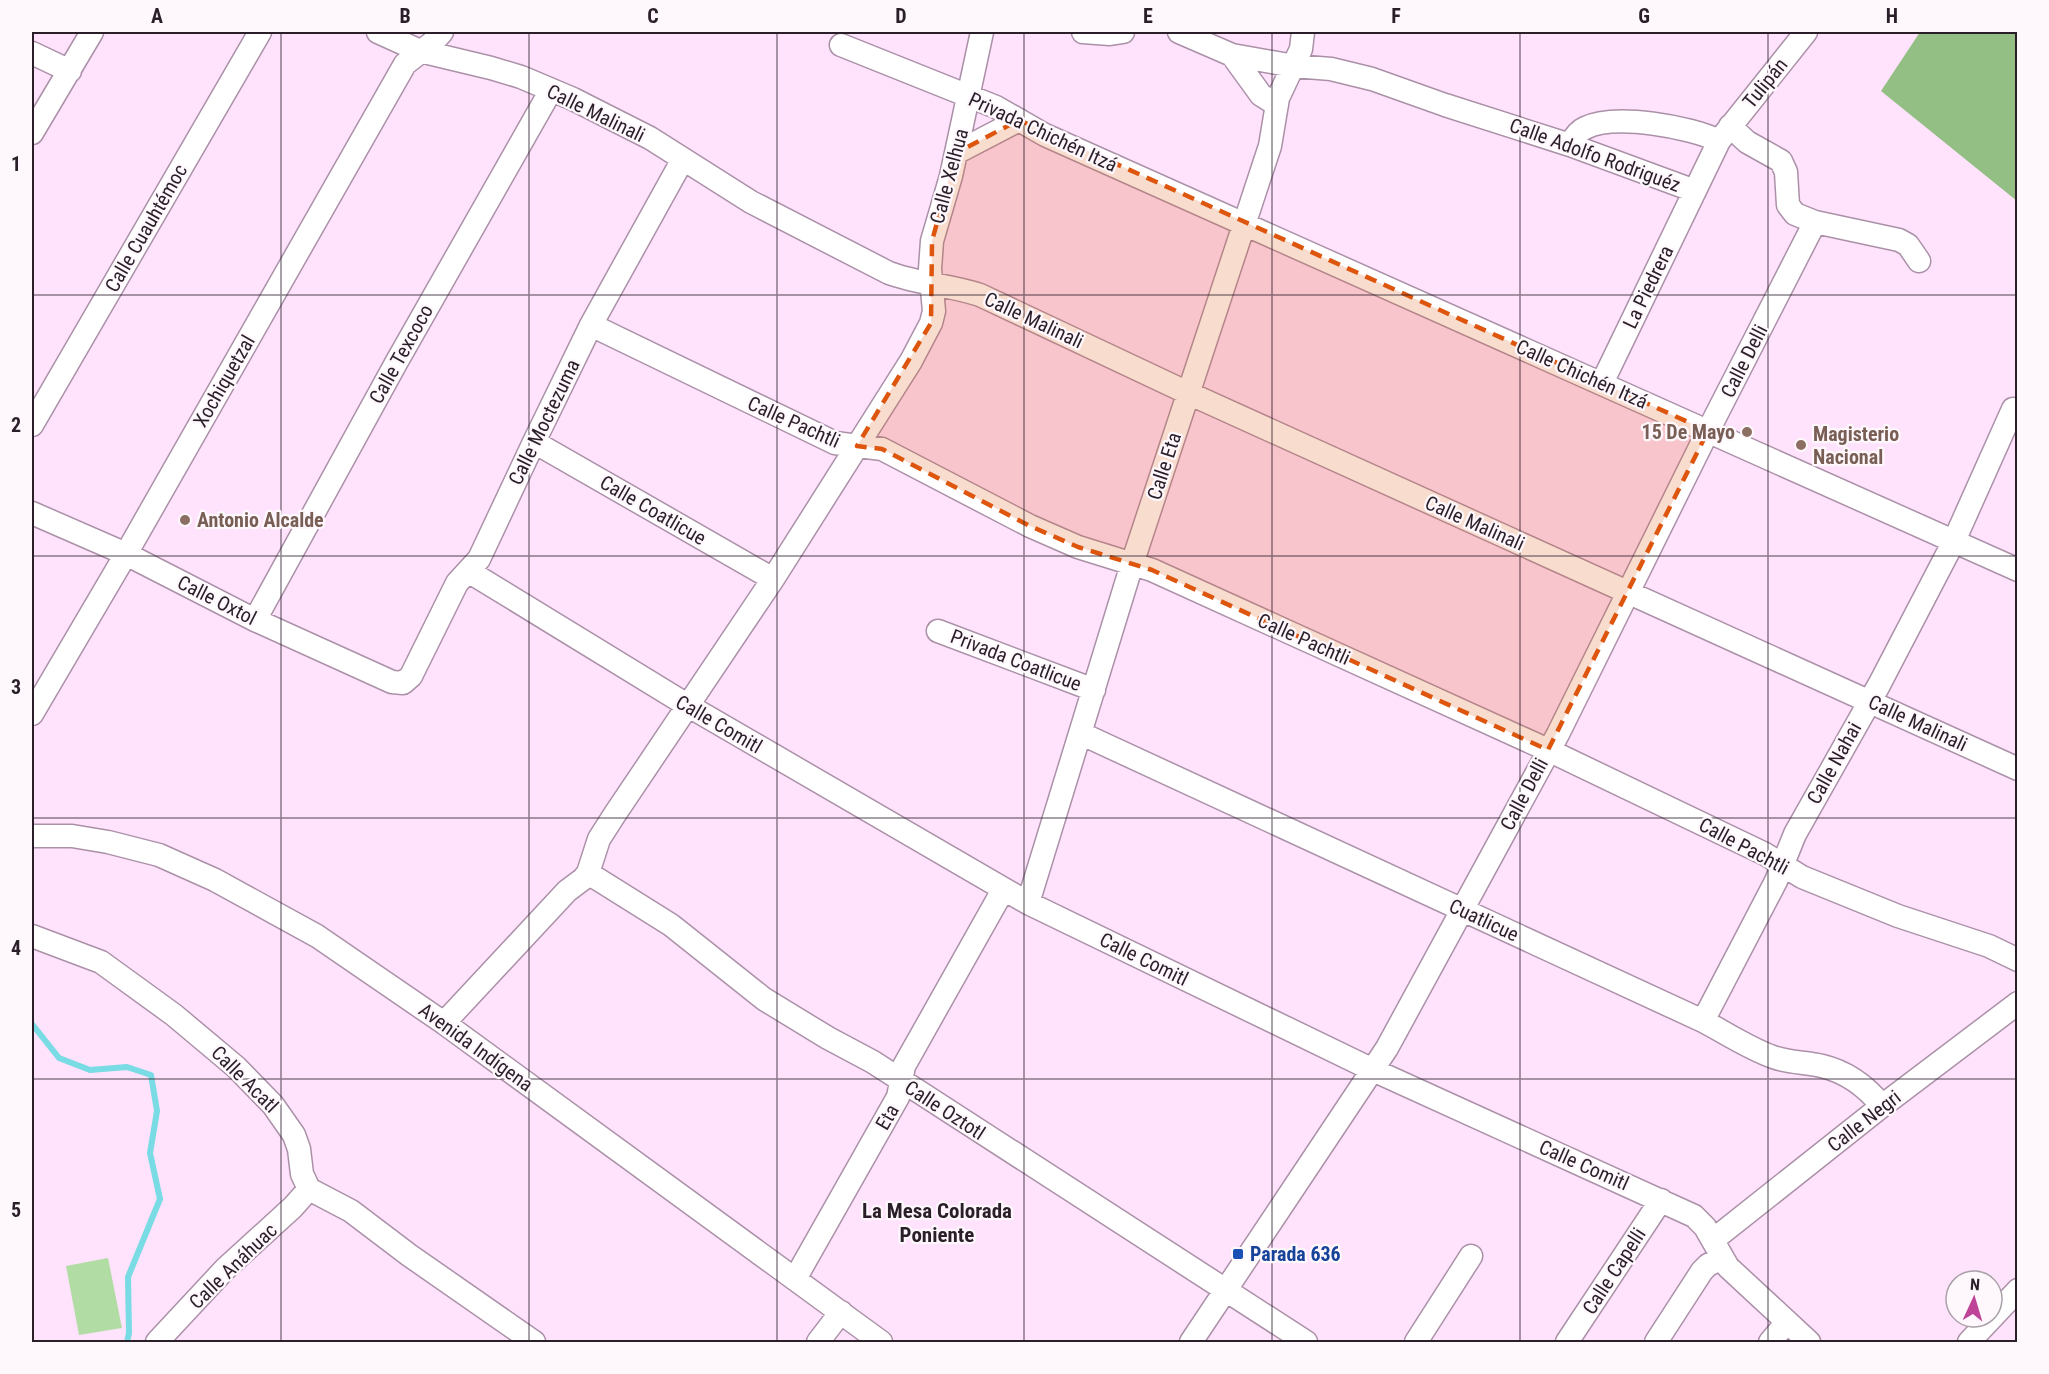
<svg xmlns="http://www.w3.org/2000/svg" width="2049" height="1374" font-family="'Roboto Condensed',sans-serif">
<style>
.green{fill:#b1dca4}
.forest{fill:#93bf85}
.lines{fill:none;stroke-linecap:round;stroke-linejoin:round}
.stream{stroke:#79dbe4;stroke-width:6}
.minor-casing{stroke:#ab91a8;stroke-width:25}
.minor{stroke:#fff;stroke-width:22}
.marked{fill:#de560d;fill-opacity:0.2;stroke:#de560d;stroke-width:4.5;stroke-dasharray:12 8;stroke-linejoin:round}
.grid{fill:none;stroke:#2a1f29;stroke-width:1.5;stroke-opacity:0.55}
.education-dot{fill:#8d6e63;stroke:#fef8fd;stroke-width:2}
.transit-dot{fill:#1a4fb4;stroke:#fef8fd;stroke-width:2}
.labels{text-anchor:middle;stroke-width:4.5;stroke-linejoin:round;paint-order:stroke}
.street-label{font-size:20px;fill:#2a1f29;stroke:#fef8fd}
.education-label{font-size:20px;font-weight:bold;fill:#785e54;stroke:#fef8fd;text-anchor:start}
.transit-label{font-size:20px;font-weight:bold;fill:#164399;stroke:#fef8fd;text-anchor:start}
.neighbourhood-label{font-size:21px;font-weight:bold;fill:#2a1f29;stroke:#fef8fd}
.neatline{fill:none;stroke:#2a1f29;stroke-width:2}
.grid-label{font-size:20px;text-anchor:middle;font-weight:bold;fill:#2a1f29}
</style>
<rect width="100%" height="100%" fill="#ffe2fc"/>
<path class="green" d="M 108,1258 L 122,1328 L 79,1335 L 66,1266 Z"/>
<path class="forest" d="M 1920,32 L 2017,32 L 2017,201 L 1881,91 Z"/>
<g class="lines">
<path class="stream" d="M 32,1024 L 59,1058 L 90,1070 L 127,1067 L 151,1075 L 157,1111 L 150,1153 L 160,1199 L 128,1277 L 129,1333 L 127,1342"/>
<defs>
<path id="minor" d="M 378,32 L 420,51 L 491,68 L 521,77 L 573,99 L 650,138 L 751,202 L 889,273 C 919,284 950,285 980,295 L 1188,393 L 2018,769
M 1083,32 L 1110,34 L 1123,32
M 1179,32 L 1232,55 L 1294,66 L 1331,69 L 1372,79 L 1445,105 L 1570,145 L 1695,191
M 841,45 L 996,107 L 1045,135 L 2018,570
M 32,53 L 70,71
M 1232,55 L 1261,95 L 1277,105
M 1730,126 L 1747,142 L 1781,161 L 1786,172 L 1788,205 L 1795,214 L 1815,222 L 1899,240 L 1908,245 L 1919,261
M 32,133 L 92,32
M 1570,145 C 1574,137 1578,131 1585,128 C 1615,113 1691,127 1719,141
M 956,153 L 1019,120
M 591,325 L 835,443 L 882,449 L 1030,526 L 1078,547 L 1152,570 L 1548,750 L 1765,854 L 1802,877 L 1898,916 L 1989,946 L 2018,960
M 1602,383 L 1719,141 L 1806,32
M 32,425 L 260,32
M 534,442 L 773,579
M 32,513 L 126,554 L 255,620 L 392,682 L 403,683 L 411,676 L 457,583 L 479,559 L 534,442 L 591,325 L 683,159
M 468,571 L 687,705 L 1028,903 L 1373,1070 L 1694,1216 L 1705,1227 L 1728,1267 L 1809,1342
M 255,620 L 396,363 L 551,90
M 938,631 L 1094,690
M 32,714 L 126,554 L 405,64 L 432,43 L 442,32
M 1082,734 L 1703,1021 C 1726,1033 1748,1048 1773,1057 C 1789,1063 1806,1062 1822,1066 C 1847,1072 1866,1086 1882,1106
M 32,836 L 72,836 L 108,842 L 159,855 L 215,880 L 317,936 L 444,1023 L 881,1342
M 588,873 L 671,925 L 764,999 L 828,1038 L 873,1062 L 1306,1342
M 1028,903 L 1132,564 L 1270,146 L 1278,98 L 1301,49 L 1303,32
M 32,936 L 101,962 L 174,1015 L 236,1067 L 273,1105 L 294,1135 L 299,1149 L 302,1174 L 309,1189 L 351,1211 L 409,1255 L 534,1342
M 1703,1021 L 1776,881 L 1795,834 L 1879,685 L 1954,541 L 2013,409
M 444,1023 L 567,891 L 583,879 L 588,873 L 599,839 L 615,814 L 773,579 L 911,361 L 931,323 L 934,311 L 930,269 L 932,241 L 951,176 L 982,32
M 1713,1240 L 1882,1106 L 2018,1003
M 795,1279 L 898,1097 L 904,1066 L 1003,890
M 157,1342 L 225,1269 L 293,1207 L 309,1189
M 818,1342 L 841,1312
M 1191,1342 L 1387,1048 L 1558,734 L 1708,431 L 1815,222
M 1416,1342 L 1471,1256
M 1567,1342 L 1661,1200
M 1656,1342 L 1702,1271 L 1708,1265 L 1722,1258
M 1770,1342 L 1787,1322
M 1969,1342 L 2018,1290"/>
</defs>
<use href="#minor" class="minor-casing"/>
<use href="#minor" class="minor"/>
</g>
<path class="marked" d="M 1019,120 L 1708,431 L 1548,750 L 1152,570 L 1078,547 L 1030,526 L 882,449 L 857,446 L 931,323 L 932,241 L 956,153 Z"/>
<path class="grid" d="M 281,32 L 281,1342M 529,32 L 529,1342M 777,32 L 777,1342M 1024,32 L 1024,1342M 1272,32 L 1272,1342M 1520,32 L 1520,1342M 1768,32 L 1768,1342M 32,295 L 2018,295M 32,556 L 2018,556M 32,818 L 2018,818M 32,1079 L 2018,1079"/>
<g class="education-dot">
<circle cx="1747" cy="432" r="6"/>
<circle cx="1801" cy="445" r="6"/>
<circle cx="185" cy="520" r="6"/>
</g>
<rect class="transit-dot" x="1232" y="1248" width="12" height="12" rx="3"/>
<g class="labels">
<g class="street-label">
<text transform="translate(1765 83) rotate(-51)" y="7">Tulipán</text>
<text transform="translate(596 113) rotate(26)" y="7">Calle Malinali</text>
<text transform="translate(1043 132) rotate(25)" y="7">Privada Chichén Itzá</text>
<text transform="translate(1595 155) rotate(20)" y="7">Calle Adolfo Rodriguéz</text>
<text transform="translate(949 176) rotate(-75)" y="7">Calle Xelhua</text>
<text transform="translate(146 228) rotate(-60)" y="7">Calle Cuauhtémoc</text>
<text transform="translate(1648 287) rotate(-64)" y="7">La Piedrera</text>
<text transform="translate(1034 320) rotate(25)" y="7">Calle Malinali</text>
<text transform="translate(401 354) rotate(-61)" y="7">Calle Texcoco</text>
<text transform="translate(1744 361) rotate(-63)" y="7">Calle Delli</text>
<text transform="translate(1582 374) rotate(24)" y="7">Calle Chichén Itzá</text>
<text transform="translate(224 381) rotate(-60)" y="7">Xochiquetzal</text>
<text transform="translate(544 422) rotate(-64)" y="7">Calle Moctezuma</text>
<text transform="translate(794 422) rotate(24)" y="7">Calle Pachtli</text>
<text transform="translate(1164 466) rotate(-72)" y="7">Calle Eta</text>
<text transform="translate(653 510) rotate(30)" y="7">Calle Coatlicue</text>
<text transform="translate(1475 523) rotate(24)" y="7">Calle Malinali</text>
<text transform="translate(217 600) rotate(27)" y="7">Calle Oxtol</text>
<text transform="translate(1304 639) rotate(24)" y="7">Calle Pachtli</text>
<text transform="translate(1016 660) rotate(21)" y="7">Privada Coatlicue</text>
<text transform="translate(1918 723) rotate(25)" y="7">Calle Malinali</text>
<text transform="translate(719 724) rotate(30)" y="7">Calle Comitl</text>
<text transform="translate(1834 763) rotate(-61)" y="7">Calle Nahai</text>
<text transform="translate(1524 794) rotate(-62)" y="7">Calle Delli</text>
<text transform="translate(1744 846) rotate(28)" y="7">Calle Pachtli</text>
<text transform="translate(1484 920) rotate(25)" y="7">Cuatlicue</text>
<text transform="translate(1144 959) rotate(26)" y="7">Calle Comitl</text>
<text transform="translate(476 1047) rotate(36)" y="7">Avenida Indígena</text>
<text transform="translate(245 1079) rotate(45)" y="7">Calle Acatl</text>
<text transform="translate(945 1110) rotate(33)" y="7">Calle Oztotl</text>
<text transform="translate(887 1117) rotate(-60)" y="7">Eta</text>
<text transform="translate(1864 1121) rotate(-38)" y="7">Calle Negri</text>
<text transform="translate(1584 1165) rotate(24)" y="7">Calle Comitl</text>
<text transform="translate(233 1266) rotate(-44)" y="7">Calle Anáhuac</text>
<text transform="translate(1614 1271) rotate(-57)" y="7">Calle Capelli</text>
</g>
<g class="education-label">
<text x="1735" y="439" text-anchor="end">15 De Mayo</text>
<text x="1813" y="441">Magisterio<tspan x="1813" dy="23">Nacional</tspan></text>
<text x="197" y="527">Antonio Alcalde</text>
</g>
<g class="transit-label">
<text x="1250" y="1261">Parada 636</text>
</g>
<g class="neighbourhood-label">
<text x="937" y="1218">La Mesa Colorada<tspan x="937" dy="24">Poniente</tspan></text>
</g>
</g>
<rect width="2049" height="1374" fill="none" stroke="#fef8fd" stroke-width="66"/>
<g transform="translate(1974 1299) rotate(4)"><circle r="28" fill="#fef8fd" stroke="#a9a1a8" stroke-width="1.5"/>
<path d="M0-4.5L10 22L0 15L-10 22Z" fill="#be4498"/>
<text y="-9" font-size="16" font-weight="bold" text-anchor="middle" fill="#2a1f29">N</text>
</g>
<rect x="33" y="33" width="1983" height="1308" class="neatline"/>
<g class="grid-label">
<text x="157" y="23">A</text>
<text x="405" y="23">B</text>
<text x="653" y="23">C</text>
<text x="901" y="23">D</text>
<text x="1148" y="23">E</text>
<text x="1396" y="23">F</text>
<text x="1644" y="23">G</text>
<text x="1892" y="23">H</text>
<text x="16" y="171">1</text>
<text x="16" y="432">2</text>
<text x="16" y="694">3</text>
<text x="16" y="955">4</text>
<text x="16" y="1217">5</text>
</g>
</svg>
